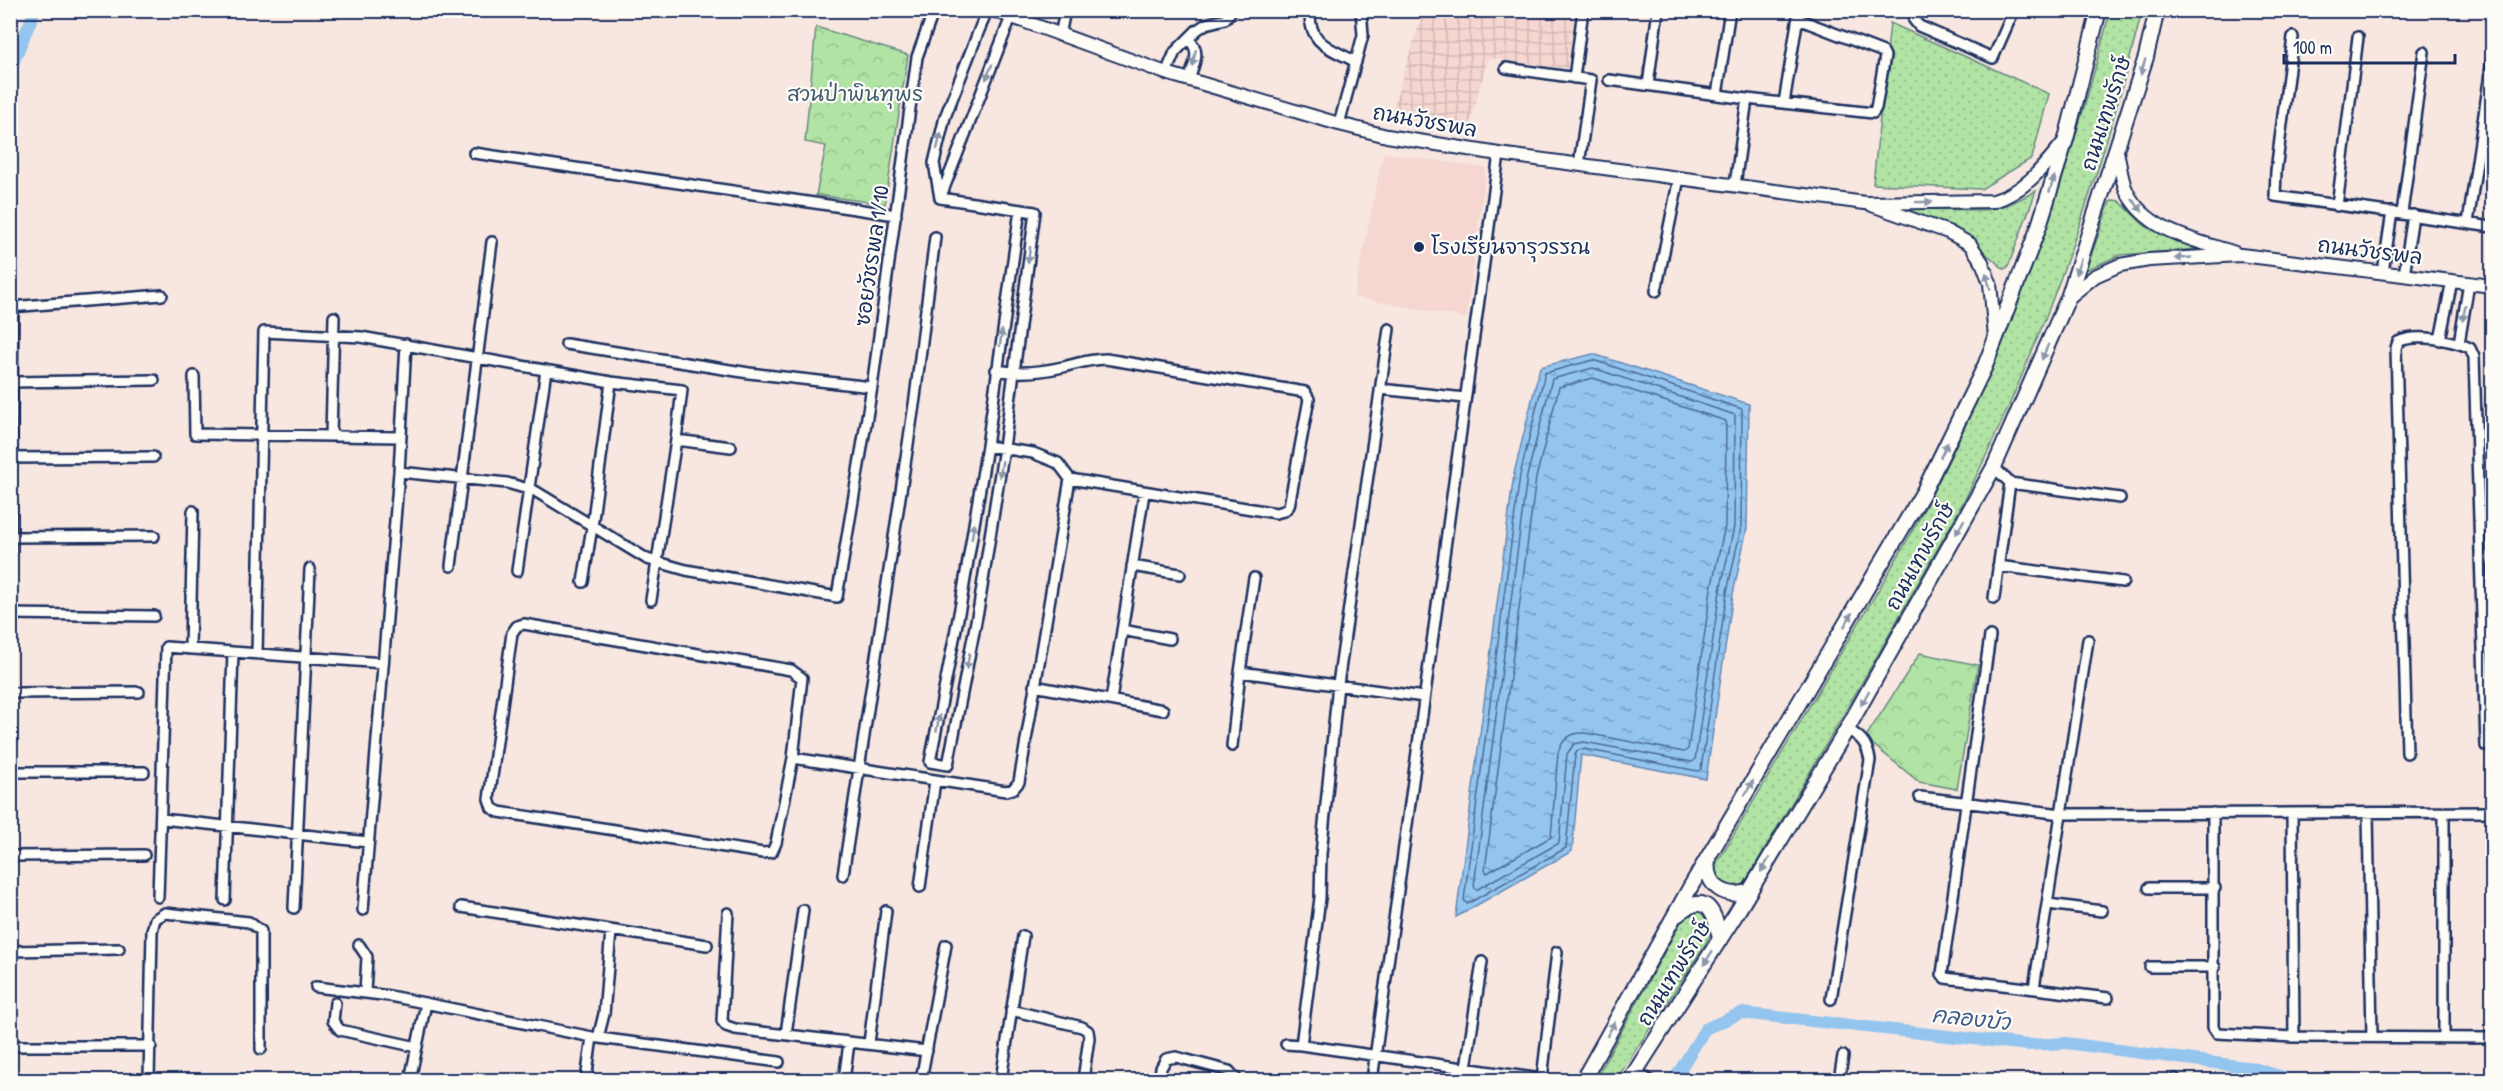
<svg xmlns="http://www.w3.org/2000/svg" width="2503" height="1091" font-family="'Patrick Hand','Playpen Sans Thai',sans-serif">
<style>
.built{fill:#f5d6d0}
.industrial{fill:url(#industrial-grid)}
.grass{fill:url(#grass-dots);stroke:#668981;stroke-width:1.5}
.forest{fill:url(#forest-crowns);stroke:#668981;stroke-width:1.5}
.water{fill:url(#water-ripples);stroke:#6389b5;stroke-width:1.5}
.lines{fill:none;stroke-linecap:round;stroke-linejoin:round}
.shore{stroke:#4b6b98;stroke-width:1.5}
.canal{stroke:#93c5ef;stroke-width:12}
.minor-casing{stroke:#1b2f5e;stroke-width:14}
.tertiary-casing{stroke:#1b2f5e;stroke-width:16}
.secondary-casing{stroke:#1b2f5e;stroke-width:18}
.minor{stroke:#fdfcf7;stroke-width:9}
.tertiary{stroke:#fdfcf7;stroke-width:12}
.secondary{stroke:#fdfcf7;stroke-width:14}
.oneway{fill:#8c96aa}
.poi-dot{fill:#1b2f5e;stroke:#fdfcf7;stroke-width:2}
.labels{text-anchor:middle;stroke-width:4.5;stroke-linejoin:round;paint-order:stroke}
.park-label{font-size:21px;fill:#405c70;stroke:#fdfcf7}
.street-label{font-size:21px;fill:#1b2f5e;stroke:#fdfcf7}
.poi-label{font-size:21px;fill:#1b2f5e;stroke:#fdfcf7;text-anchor:start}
.water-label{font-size:22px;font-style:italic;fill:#3f5c8a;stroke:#fdfcf7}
</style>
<defs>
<pattern id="industrial-grid" width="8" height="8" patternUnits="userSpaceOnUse" patternTransform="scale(1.5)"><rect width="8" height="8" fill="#f5d6d0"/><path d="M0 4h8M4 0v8" fill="none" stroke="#d1b8b5"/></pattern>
<pattern id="grass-dots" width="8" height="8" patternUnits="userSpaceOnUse" patternTransform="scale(1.5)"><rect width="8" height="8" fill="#b1e3a4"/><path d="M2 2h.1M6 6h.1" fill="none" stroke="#98c390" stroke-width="1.8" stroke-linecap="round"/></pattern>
<pattern id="forest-crowns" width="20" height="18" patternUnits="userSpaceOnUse" patternTransform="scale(1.5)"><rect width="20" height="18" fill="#b1e3a4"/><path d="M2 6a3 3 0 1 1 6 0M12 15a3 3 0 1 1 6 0" fill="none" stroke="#98c390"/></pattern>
<pattern id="water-ripples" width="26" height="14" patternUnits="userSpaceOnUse" patternTransform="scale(1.5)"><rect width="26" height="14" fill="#93c5ef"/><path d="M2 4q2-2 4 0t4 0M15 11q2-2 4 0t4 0" fill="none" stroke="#77a0c5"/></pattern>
</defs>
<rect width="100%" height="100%" fill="#f8e6e0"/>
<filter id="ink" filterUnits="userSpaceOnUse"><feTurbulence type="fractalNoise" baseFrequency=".0167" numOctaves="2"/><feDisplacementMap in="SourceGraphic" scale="12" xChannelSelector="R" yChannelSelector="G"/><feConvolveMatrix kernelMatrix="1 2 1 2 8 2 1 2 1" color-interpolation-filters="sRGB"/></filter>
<g filter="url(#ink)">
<path class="built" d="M 1383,153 L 1486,168 L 1466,318 L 1354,297 Z"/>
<path class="industrial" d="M 1423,11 L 1575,11 L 1567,68 L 1488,58 L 1467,134 L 1389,121 Z"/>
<path class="grass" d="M 2110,11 L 2142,11 C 2102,174 2046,334 1972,485 C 1956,518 1936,551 1918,583 C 1862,685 1802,785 1743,886 L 1735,889 L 1725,888 L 1713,874 L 1715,866 C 1758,794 1801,721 1843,649 C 1874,597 1906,546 1933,492 C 2011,339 2069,176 2110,11 Z
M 1890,23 L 2049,94 L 2032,158 L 1981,189 L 1873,184 Z
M 2036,191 L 2008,267 L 2004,269 L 1966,236 L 1909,211 L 1912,209 L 1986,210 L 2010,204 Z
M 2114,200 L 2119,201 L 2145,226 L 2197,249 L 2120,255 L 2086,270 L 2110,202 Z
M 1701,910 L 1713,920 L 1712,932 L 1703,948 L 1616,1080 L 1595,1080 L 1683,918 L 1693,911 Z"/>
<path class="forest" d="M 816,27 L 908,55 L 885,204 L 816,195 L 826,146 L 805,142 Z
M 1920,653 L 1978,665 L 1957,789 L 1919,782 L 1865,738 Z"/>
<path class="water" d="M 1593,354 L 1749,404 L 1747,528 L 1733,594 L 1706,779 L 1581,755 L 1572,851 L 1456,917 L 1514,474 L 1540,367 Z"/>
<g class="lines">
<path class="shore" d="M 1593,360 L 1742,409 L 1741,528 L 1727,592 L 1701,769 L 1698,771 L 1584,749 L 1578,750 L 1575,755 L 1566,848 L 1467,904 L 1464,900 L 1520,475 L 1545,373 Z
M 1593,368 L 1735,415 L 1734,527 L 1720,591 L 1695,760 L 1692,762 L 1584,742 L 1574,744 L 1567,754 L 1559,843 L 1476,890 L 1474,886 L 1527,476 L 1552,379 Z
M 1593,378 L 1726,421 L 1725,526 L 1711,589 L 1688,749 L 1684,752 L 1585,733 C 1571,732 1562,739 1558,753 L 1551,837 L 1487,873 L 1485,870 L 1536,478 L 1559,387 Z"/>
<path class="canal" d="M 10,71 L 35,10
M 1674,1080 L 1705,1029 L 1741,1013 L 2028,1045 L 2066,1043 L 2253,1068 L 2293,1080"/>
<defs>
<path id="minor" d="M 1310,10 C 1308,44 1330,48 1356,62
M 1916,10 L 1914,20 L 1919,26 L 1993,58 L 2014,10
M 1060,36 L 1065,10
M 2293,37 L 2276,171 L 2275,196 L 2492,227
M 1506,68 L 1591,80 L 1579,165
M 1166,73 L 1175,52 L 1197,30 L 1206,24 L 1225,19 L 1232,10
M 1574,78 L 1583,10
M 1189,80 C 1193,66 1202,51 1189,40
M 1609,80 L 1747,99 L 1873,113 L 1876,108 L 1885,56 L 1883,52 L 1798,19
M 1648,85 L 1658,10
M 1717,95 L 1730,10
M 1784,103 L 1799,10
M 1339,124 L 1363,35 L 1361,10
M 474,153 L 896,215
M 1735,185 L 1747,99
M 941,196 L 1011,17
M 940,198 L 1035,212 L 1004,448 L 979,606 L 948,765 L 930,762 L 961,603 L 987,446 L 1020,210
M 940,198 L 934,163 L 945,117 L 987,10
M 2337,206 L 2358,37
M 2402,213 L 2424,52
M 2468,223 L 2492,60
M 2383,272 L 2392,212
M 2404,275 L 2413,215
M 1656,291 L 1679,178
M 10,307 L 162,295
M 2440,340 L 2452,281
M 2459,343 L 2469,283
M 566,344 L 749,373 L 872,387
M 194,376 L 195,434 L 401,437
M 10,382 L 154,380
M 1380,389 L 1465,398
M 331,436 L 334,317
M 987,446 L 1033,453 L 1058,463 L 1070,479 L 1276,513 L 1284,511 L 1289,506 L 1309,399 L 1305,392 L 1106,359 C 1091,359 1078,363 1063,367 C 1041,372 1018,374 996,370
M 10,458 L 153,457
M 399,472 L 507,483 L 535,491 L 647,559 L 686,570 L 837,597 L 872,387 L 917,57 L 934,10
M 2010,483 L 2120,498
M 10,537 L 154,536
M 10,554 L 13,307
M 451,566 L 492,242
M 1132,566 L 1180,574
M 1998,566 L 2123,582
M 517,571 L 546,370
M 583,582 L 592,527 L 611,382 L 682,390 L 676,440
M 1994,598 L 2010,483 L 1994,467
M 651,600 L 676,440 L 731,447
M 10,614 L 154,616
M 1122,630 L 1170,639
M 1990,636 L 1942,974 L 1945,978 L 2108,998
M 190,649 L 193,511
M 257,654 L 264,332 L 361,337 L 611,382
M 1240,672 L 1254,578
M 1034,686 L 1163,710
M 10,693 L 139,692
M 1111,700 L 1144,493
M 1232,746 L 1240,672 L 1424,697
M 2407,753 L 2396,348 L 2398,342 C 2415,333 2453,340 2470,348 L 2474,357 L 2486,746
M 793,758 L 776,843 L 772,852 L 763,853 L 499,812 L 492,808 L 489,799 L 512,633 L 517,626 L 524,624 L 791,670 L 802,678 L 793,758 L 1006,791 L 1013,789 L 1019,782 L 1070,479
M 10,772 L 144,772
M 1920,797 L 2062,814 L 2492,812
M 2213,813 L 2213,1027 L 2217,1033 L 2294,1037 L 2492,1038
M 2292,813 L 2294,1037
M 2368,813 L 2372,1037
M 2444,813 L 2444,1037
M 162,819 L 368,842
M 10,856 L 144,855
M 843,875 L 915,398 L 935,237
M 920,887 L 935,781
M 2149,888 L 2215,888
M 158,897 L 166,647 L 383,663
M 225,900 L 233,652
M 2048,904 L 2102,911
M 461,907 L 707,945
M 294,908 L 310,569
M 363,910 L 399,472 L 406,344
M 728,913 L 722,1021 L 726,1026 L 735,1029 L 927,1051
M 359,945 L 367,957 L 365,993
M 10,951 L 119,949
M 2150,967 L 2215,967
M 316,987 L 390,996 L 592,1037 L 779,1062
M 2034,988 L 2088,640
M 1831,999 L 1870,760 C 1867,743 1861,737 1847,729
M 335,1003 L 333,1021 L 340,1030 L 417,1047
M 1011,1010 L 1082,1027 L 1088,1031 L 1089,1038 L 1083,1080
M 786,1034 L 803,910
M 598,1038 L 604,1014 L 611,931
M 869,1043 L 886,911
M 1286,1044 L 1301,1045 L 1320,898 L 1321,854 L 1338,684 L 1389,329
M 1301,1045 L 1542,1079 L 1557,952
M 10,1046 L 151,1046
M 1466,1068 L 1482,962
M 1636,1072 L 1649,1080
M 2175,1079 L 2175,1080
M 149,1080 L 152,931 L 155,919 L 165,913 L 249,922 L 261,931 L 261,1049
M 410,1080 L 426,1003
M 586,1080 L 592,1037
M 844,1080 L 849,1043
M 921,1080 L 946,945
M 1001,1080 L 1023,936
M 1159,1080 L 1161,1068 L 1166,1059 L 1176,1057 L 1229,1071 L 1237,1080
M 1372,1080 L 1499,154
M 1839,1080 L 1843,1056"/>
<path id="tertiary" d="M 993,10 L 1166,73 L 1339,124 L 1387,136 L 1499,154 L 1865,203 L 1994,201 C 2026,191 2043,167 2064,142
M 2117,151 C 2120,164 2121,180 2127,192 C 2147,232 2196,240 2235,253
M 1872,205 L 1948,232 L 1970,244 L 1982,262 L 1990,283 L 1995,338
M 2068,298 L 2095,276 L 2120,265 L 2149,260 L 2241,255 L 2492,286"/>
<path id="secondary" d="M 1708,860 C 1704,886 1727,900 1750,891
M 1677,915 C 1706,890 1715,911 1720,939
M 1583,1080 L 1691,886 L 1924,491 L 1985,366 L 2038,229 L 2066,139 L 2099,10
M 1630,1080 L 1736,914 L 1847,729 L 1994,467 L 2068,298 L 2146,57 L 2157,10"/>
</defs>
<use href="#minor" class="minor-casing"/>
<use href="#tertiary" class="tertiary-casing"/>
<use href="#secondary" class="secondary-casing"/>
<use href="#minor" class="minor"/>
<use href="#tertiary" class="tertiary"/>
<use href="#secondary" class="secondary"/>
</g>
<defs><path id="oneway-solid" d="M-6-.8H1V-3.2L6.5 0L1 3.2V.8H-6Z" transform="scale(1.5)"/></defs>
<g class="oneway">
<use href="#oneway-solid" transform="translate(1194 58) rotate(103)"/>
<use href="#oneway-solid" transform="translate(2143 67) rotate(107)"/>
<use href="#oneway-solid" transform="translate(989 72) rotate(112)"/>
<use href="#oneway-solid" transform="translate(939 141) rotate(-76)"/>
<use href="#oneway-solid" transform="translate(2052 184) rotate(-72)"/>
<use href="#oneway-solid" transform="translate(1924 202) rotate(-1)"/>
<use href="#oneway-solid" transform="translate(2137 205) rotate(51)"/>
<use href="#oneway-solid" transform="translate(1029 255) rotate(98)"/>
<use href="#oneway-solid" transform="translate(2183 258) rotate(177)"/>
<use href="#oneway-solid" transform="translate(2078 267) rotate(108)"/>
<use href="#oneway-solid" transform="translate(1988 281) rotate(-106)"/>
<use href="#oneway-solid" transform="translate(2464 313) rotate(100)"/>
<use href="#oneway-solid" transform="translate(1001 338) rotate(-82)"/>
<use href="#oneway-solid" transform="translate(2045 352) rotate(113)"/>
<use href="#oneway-solid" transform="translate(1944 450) rotate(-64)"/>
<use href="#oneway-solid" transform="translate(1001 469) rotate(99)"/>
<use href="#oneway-solid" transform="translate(1960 527) rotate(119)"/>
<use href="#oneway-solid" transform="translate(973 531) rotate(-81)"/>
<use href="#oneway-solid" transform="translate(1848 620) rotate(-60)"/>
<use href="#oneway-solid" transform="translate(968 661) rotate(101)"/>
<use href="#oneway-solid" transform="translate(1865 698) rotate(119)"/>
<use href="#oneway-solid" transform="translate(938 723) rotate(-79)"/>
<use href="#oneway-solid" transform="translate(1749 788) rotate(-60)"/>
<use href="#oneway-solid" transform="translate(1765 865) rotate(121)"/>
<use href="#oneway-solid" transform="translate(1708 958) rotate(122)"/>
<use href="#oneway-solid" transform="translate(1611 1029) rotate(-61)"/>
</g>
</g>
<circle class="poi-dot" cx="1419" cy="247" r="6"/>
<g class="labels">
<g class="park-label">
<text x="855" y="101">สวนป่าพินทุพร</text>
</g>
<g class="street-label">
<text transform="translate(2106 113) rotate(-72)" y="7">ถนนเทพรักษ์</text>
<text transform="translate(1425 121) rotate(10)" y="7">ถนนวัชรพล</text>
<text transform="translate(2370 251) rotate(7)" y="7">ถนนวัชรพล</text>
<text transform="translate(872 256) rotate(-82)" y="7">ซอยวัชรพล 1/10</text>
<text transform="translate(1920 556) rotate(-61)" y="7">ถนนเทพรักษ์</text>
<text transform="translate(1674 973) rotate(-58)" y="7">ถนนเทพรักษ์</text>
</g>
<g class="poi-label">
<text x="1431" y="254">โรงเรียนจารุวรรณ</text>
</g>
<g class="water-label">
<text transform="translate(1971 1018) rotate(6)" y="8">คลองบัว</text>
</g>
</g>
<rect width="2503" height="1091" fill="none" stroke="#fdfcf7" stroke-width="36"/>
<rect x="18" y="18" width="2467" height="1055" fill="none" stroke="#1b2f5e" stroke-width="2" filter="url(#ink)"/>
<path d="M2284 54v9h171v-9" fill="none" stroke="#1b2f5e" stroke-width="3"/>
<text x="2293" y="54" font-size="18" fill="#1b2f5e" stroke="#fdfcf7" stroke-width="4.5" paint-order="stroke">100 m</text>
</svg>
